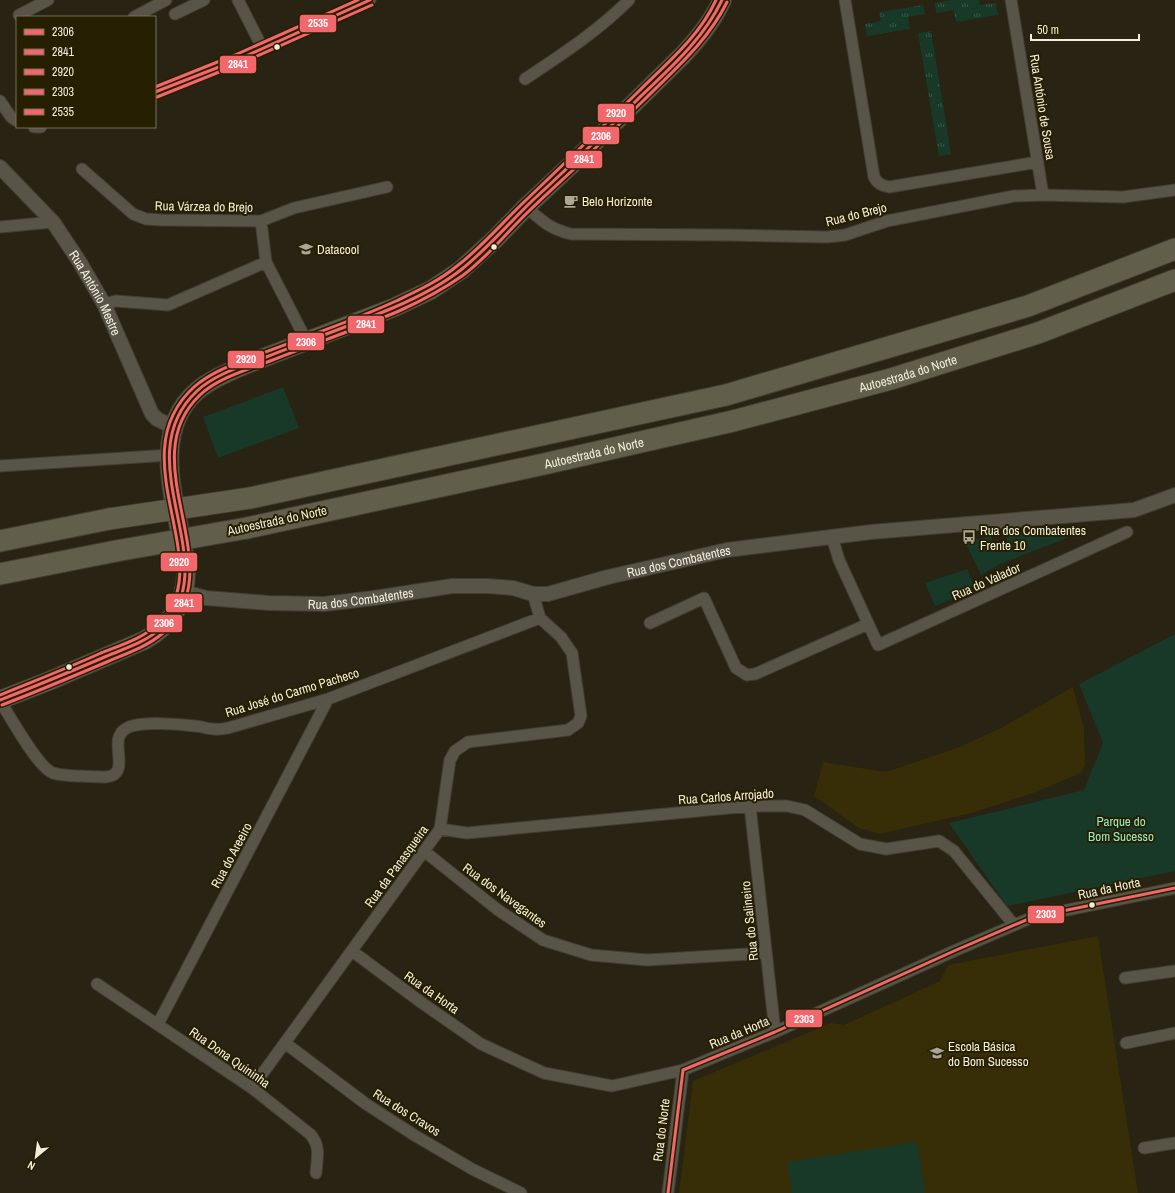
<svg xmlns="http://www.w3.org/2000/svg" width="1175" height="1193" font-family="'Archivo Narrow',sans-serif">
<style>
.built{fill:#372d07}
.grass{fill:url(#grass-tufts)}
.green{fill:#183928}
.lines{fill:none;stroke-linecap:round;stroke-linejoin:round}
.minor-casing{stroke:#423e31;stroke-width:13}
.tertiary-casing{stroke:#423e31;stroke-width:16}
.primary-casing{stroke:#423e31;stroke-width:20}
.motorway-casing{stroke:#423e31;stroke-width:23}
.minor{stroke:#585548;stroke-width:11}
.tertiary{stroke:#585548;stroke-width:14}
.primary{stroke:#5d5b4a;stroke-width:18}
.motorway{stroke:#615f4b;stroke-width:21}
.motorway-bridge-casing{stroke:#423e31;stroke-width:23;stroke-linecap:butt}
.motorway-bridge{stroke:#615f4b;stroke-width:21}
.bus-1-casing{stroke:#271f01;stroke-width:6}
.bus-2-casing{stroke:#271f01;stroke-width:6}
.bus-3-casing{stroke:#271f01;stroke-width:6}
.bus-4-casing{stroke:#271f01;stroke-width:6}
.bus-5-casing{stroke:#271f01;stroke-width:6}
.bus-6-casing{stroke:#271f01;stroke-width:6}
.bus-1{stroke:#f1676c;stroke-width:3}
.bus-2{stroke:#f1676c;stroke-width:3}
.bus-3{stroke:#f1676c;stroke-width:3}
.bus-4{stroke:#f1676c;stroke-width:3}
.bus-5{stroke:#f1676c;stroke-width:3}
.bus-6{stroke:#f1676c;stroke-width:3}
.bus-dot{fill:#f2eddb;stroke:#271f01;stroke-width:1.5}
.labels{text-anchor:middle;stroke-width:4;stroke-linejoin:round;paint-order:stroke}
.street-label{font-size:13px;fill:#f2eddb;stroke:#271f01}
.poi-label{font-size:13px;fill:#f2eddb;stroke:#271f01;text-anchor:start}
.park-label{font-size:13px;fill:#97e8c2;stroke:#271f01}
.line-badge{stroke:#271f01;stroke-width:1.5}
.badge-label{font-size:11px;text-anchor:middle;font-weight:bold;fill:#fff}
</style>
<defs>
<pattern id="grass-tufts" width="24" height="20" patternUnits="userSpaceOnUse"><rect width="24" height="20" fill="#183928"/><path d="M3 7l-1-3M5 7V3M7 7l1-3M15 17l-1-3M17 17v-4M19 17l1-3" fill="none" stroke="#3a5647"/></pattern>
</defs>
<rect width="100%" height="100%" fill="#282312"/>
<path class="built" d="M 1073,687 L 1084,728 L 1085,764 L 1081,773 L 1036,792 L 975,812 L 880,834 L 859,828 L 814,796 L 823,762 L 886,772 L 957,748 L 1001,728 Z
M 1098,936 L 1138,1193 L 679,1193 L 693,1081 L 831,1023 L 844,1025 L 940,981 L 948,965 Z"/>
<path class="grass" d="M 952,0 L 979,0 L 980,5 L 996,3 L 998,15 L 956,22 L 954,10 L 936,13 L 935,3 Z
M 923,5 L 925,14 L 908,17 L 910,29 L 867,36 L 865,24 L 881,21 L 879,12 Z
M 931,31 L 951,154 L 939,156 L 918,33 Z"/>
<path class="green" d="M 283,387 L 299,428 L 218,458 L 203,417 Z
M 1067,528 L 1077,532 L 1072,536 L 1000,564 L 981,575 L 965,542 L 991,536 L 993,547 L 1006,546 L 1007,534 Z
M 967,569 L 975,589 L 935,606 L 925,583 Z
M 1175,634 L 1175,871 L 1007,906 L 949,823 L 1084,790 L 1103,743 L 1079,684 Z
M 917,1142 L 925,1193 L 792,1193 L 787,1162 Z"/>
<g class="lines">
<defs>
<path id="minor" d="M 238,0 L 263,49
M 845,0 L 874,177 C 878,184 881,185 889,187 L 1038,162
M 1011,0 L 1043,195
M 175,14 L 204,0
M 19,15 L 48,0
M 134,17 L 166,0
M 525,79 C 561,55 598,31 629,0
M 155,92 C 229,66 299,32 370,0
M 0,101 L 11,117 L 17,121
M 34,127 L 41,127
M 82,169 L 133,214 L 146,219 L 162,220 L 261,221 L 294,208 L 387,187
M 526,207 C 542,221 550,229 571,234 L 729,235 L 827,237 L 845,235 L 887,221 L 1014,196 L 1043,195 L 1123,197 L 1175,190
M 261,221 L 266,262 L 307,342
M 0,227 L 53,222
M 104,304 L 116,301 L 168,305 L 266,262
M 0,466 L 170,455
M 832,537 L 839,560 L 878,645 L 1127,532
M 650,623 L 704,598 L 736,668 L 747,675 L 755,674 L 868,624
M 0,701 C 10,716 38,768 53,773 C 65,777 92,776 106,777 C 134,774 105,739 127,728 C 140,721 180,724 195,726 C 201,726 207,729 213,729 C 218,730 223,729 228,728 L 328,699 L 540,618
M 750,806 L 775,1032
M 440,829 L 467,833 L 750,806 L 787,806 L 805,810 L 860,844 L 886,849 L 939,841 L 954,851 L 1014,925
M 424,851 L 498,910 L 543,940 L 591,955 L 647,960 L 766,953
M 352,951 L 422,1003 L 481,1044 L 544,1073 L 612,1086 L 683,1070 L 775,1032 L 954,951 L 1033,917 L 1175,888
M 1125,978 L 1175,971
M 97,984 L 252,1088 L 310,1134 C 321,1146 317,1158 316,1173
M 158,1024 L 328,699
M 285,1043 L 366,1104 L 414,1135 L 472,1169 L 521,1193
M 1126,1043 L 1175,1033
M 252,1088 L 440,829 L 450,760 L 455,751 L 468,742 L 568,730 L 578,723 L 581,716 L 572,653 L 561,637 L 540,618 L 533,594
M 1144,1148 L 1175,1143
M 668,1193 L 683,1070"/>
<g id="tertiary">
<path id="s1" d="M 0,167 L 53,222 L 79,261 L 104,304 L 152,414 L 157,419 L 173,427"/>
<path id="s2" d="M 184,592 L 206,598 L 269,603 L 324,604 L 374,598 L 452,586 L 487,586 L 513,588 L 533,594 L 548,594 L 608,577 L 727,550 L 871,532 L 1134,510 L 1175,495"/>
</g>
<path id="primary" d="M 0,700 L 49,681 L 145,640 C 170,626 186,602 186,573 C 186,561 183,549 181,537 C 172,490 154,428 197,391 C 211,379 229,372 245,365 L 395,307 L 431,290 L 461,270 L 495,239 L 526,207 L 570,166 L 683,55 C 698,39 713,21 722,0"/>
<g id="motorway">
<path d="M 250,498 L 726,395 L 1028,306 L 1175,249"/>
<path id="s3" d="M 247,528 L 544,464 L 733,421 L 891,379 L 1038,333 L 1175,280"/>
<path d="M 0,541 L 109,519"/>
<path d="M 0,574 L 116,551"/>
</g>
</defs>
<use href="#minor" class="minor-casing"/>
<use href="#tertiary" class="tertiary-casing"/>
<use href="#primary" class="primary-casing"/>
<use href="#motorway" class="motorway-casing"/>
<use href="#minor" class="minor"/>
<use href="#tertiary" class="tertiary"/>
<use href="#primary" class="primary"/>
<use href="#motorway" class="motorway"/>
<defs>
<path id="motorway-bridge" d="M 109,519 L 250,498
M 116,551 L 247,528"/>
</defs>
<use href="#motorway-bridge" class="motorway-bridge-casing"/>
<use href="#motorway-bridge" class="motorway-bridge"/>
<defs>
<path id="bus-1" d="M 0,700 C 36,686 72,671 107,656 C 126,648 146,642 161,628 C 229,566 123,460 197,391 C 215,374 243,366 266,357 C 309,340 353,325 395,307 C 418,297 442,285 462,269 C 488,248 509,223 533,200 C 569,167 603,134 637,100 C 668,70 703,40 722,0"/>
<path id="bus-2" d="M 157,97 L 239,64 L 372,5
M 2,705 C 38,691 74,676 109,661 C 128,653 148,646 163,633 C 236,569 129,462 200,395 C 218,378 247,370 270,361 C 313,344 357,329 399,311 C 421,301 442,290 462,276 C 487,258 507,232 529,211 C 544,196 559,183 574,169 C 598,146 621,122 645,99 C 675,69 708,41 727,2"/>
<path id="bus-3" d="M 0,695 C 34,681 68,668 101,653 C 121,645 144,638 159,623 C 221,564 117,457 194,387 C 213,370 240,362 263,353 C 307,336 353,321 396,301 C 417,291 439,281 457,266 C 482,247 502,223 524,202 C 563,165 601,128 639,91 C 667,63 699,37 716,0"/>
<path id="bus-4" d="M 683,1070 L 775,1032 L 954,951 L 1033,917 L 1175,888
M 668,1193 L 683,1070"/>
<path id="bus-5" d="M 155,92 L 237,60 L 370,0"/>
<path id="bus-6" d="M 155,87 L 235,55 L 358,0"/>
</defs>
<use href="#bus-1" class="bus-1-casing"/>
<use href="#bus-2" class="bus-2-casing"/>
<use href="#bus-3" class="bus-3-casing"/>
<use href="#bus-4" class="bus-4-casing"/>
<use href="#bus-5" class="bus-5-casing"/>
<use href="#bus-6" class="bus-6-casing"/>
<use href="#bus-1" class="bus-1"/>
<use href="#bus-2" class="bus-2"/>
<use href="#bus-3" class="bus-3"/>
<use href="#bus-4" class="bus-4"/>
<use href="#bus-5" class="bus-5"/>
<use href="#bus-6" class="bus-6"/>
</g>
<defs>
<symbol id="cafe-bare" viewBox="-9 -9 18 18"><path d="M-5.5-4.5H6V0H3Q3 3.5 0 3.5H-2.5Q-5.5 3.5-5.5 0ZM3-3.2v2h1.7v-2ZM-6 4.5H4V6H-6Z" fill="#aba695" stroke="#271f01" stroke-width="2.5" paint-order="stroke"/></symbol>
<symbol id="school-bare" viewBox="-9 -9 18 18"><path d="M0-5L7-2L0 1L-7-2ZM-4 1L0 2.5L4 1V4Q0 6-4 4Z" fill="#aba695" stroke="#271f01" stroke-width="2.5" paint-order="stroke"/></symbol>
<symbol id="bus-bare" viewBox="-9 -9 18 18"><path d="M-5-6H5V4H4V6H2V4H-2V6H-4V4H-5ZM-3.5-4V0h7V-4ZM-3.5 1.2v1.5H-2V1.2ZM2 1.2v1.5H3.5V1.2Z" fill="#aba695" stroke="#271f01" stroke-width="2.5" paint-order="stroke"/></symbol>
</defs>
<g fill-rule="evenodd">
<use href="#cafe-bare" x="561" y="191" width="20" height="20"/>
<use href="#school-bare" x="296" y="239" width="20" height="20"/>
<use href="#bus-bare" x="959" y="527" width="20" height="20"/>
<use href="#school-bare" x="927" y="1043" width="20" height="20"/>
</g>
<g class="bus-dot">
<circle cx="277" cy="47" r="3.5"/>
<circle cx="494" cy="247" r="3.5"/>
<circle cx="69" cy="667" r="3.5"/>
<circle cx="1092" cy="905" r="3.5"/>
</g>
<g class="labels">
<g class="street-label">
<text transform="translate(1043 107) rotate(81)" y="5">Rua António de Sousa</text>
<text transform="translate(204 206) rotate(1)" y="5">Rua Várzea do Brejo</text>
<text transform="translate(856 214) rotate(-14)" y="5">Rua do Brejo</text>
<text dy="5" stroke="none"><textPath href="#s1" startOffset="159">Rua António Mestre</textPath></text>
<text dy="5" stroke="none"><textPath href="#s3" startOffset="679">Autoestrada do Norte</textPath></text>
<text dy="5" stroke="none"><textPath href="#s3" startOffset="355">Autoestrada do Norte</textPath></text>
<text transform="translate(277 520) rotate(-12)" y="5">Autoestrada do Norte</text>
<text dy="5" stroke="none"><textPath href="#s2" startOffset="502">Rua dos Combatentes</textPath></text>
<text transform="translate(986 581) rotate(-24)" y="5">Rua do Valador</text>
<text dy="5" stroke="none"><textPath href="#s2" startOffset="178">Rua dos Combatentes</textPath></text>
<text transform="translate(292 692) rotate(-17)" y="5">Rua José do Carmo Pacheco</text>
<text transform="translate(726 796) rotate(-4)" y="5">Rua Carlos Arrojado</text>
<text transform="translate(231 855) rotate(-62)" y="5">Rua do Areeiro</text>
<text transform="translate(396 866) rotate(-54)" y="5">Rua da Panasqueira</text>
<text transform="translate(1109 888) rotate(-12)" y="5">Rua da Horta</text>
<text transform="translate(505 895) rotate(36)" y="5">Rua dos Navegantes</text>
<text transform="translate(749 921) rotate(-96)" y="5">Rua do Salineiro</text>
<text transform="translate(432 992) rotate(35)" y="5">Rua da Horta</text>
<text transform="translate(739 1032) rotate(-23)" y="5">Rua da Horta</text>
<text transform="translate(230 1057) rotate(35)" y="5">Rua Dona Quininha</text>
<text transform="translate(407 1112) rotate(32)" y="5">Rua dos Cravos</text>
<text transform="translate(661 1130) rotate(-83)" y="5">Rua do Norte</text>
</g>
<g class="poi-label">
<text x="582" y="206">Belo Horizonte</text>
<text x="317" y="254">Datacool</text>
<text x="980" y="535">Rua dos Combatentes<tspan x="980" dy="15">Frente 10</tspan></text>
<text x="948" y="1051">Escola Básica<tspan x="948" dy="15">do Bom Sucesso</tspan></text>
</g>
<g class="park-label">
<text x="1121" y="826">Parque do<tspan x="1121" dy="15">Bom Sucesso</tspan></text>
</g>
</g>
<g class="line-badge">
<rect x="299" y="14" width="38" height="19" rx="4" fill="#f1676c"/>
<rect x="219" y="55" width="38" height="19" rx="4" fill="#f1676c"/>
<rect x="597" y="103" width="38" height="20" rx="4" fill="#f1676c"/>
<rect x="582" y="126" width="38" height="19" rx="4" fill="#f1676c"/>
<rect x="565" y="150" width="38" height="19" rx="4" fill="#f1676c"/>
<rect x="347" y="315" width="38" height="19" rx="4" fill="#f1676c"/>
<rect x="287" y="332" width="38" height="19" rx="4" fill="#f1676c"/>
<rect x="227" y="350" width="38" height="19" rx="4" fill="#f1676c"/>
<rect x="160" y="552" width="38" height="20" rx="4" fill="#f1676c"/>
<rect x="165" y="593" width="38" height="20" rx="4" fill="#f1676c"/>
<rect x="146" y="614" width="37" height="19" rx="4" fill="#f1676c"/>
<rect x="1027" y="905" width="38" height="19" rx="4" fill="#f1676c"/>
<rect x="785" y="1009" width="38" height="19" rx="4" fill="#f1676c"/>
</g>
<g class="badge-label">
<text x="318" y="27">2535</text>
<text x="238" y="68">2841</text>
<text x="616" y="117">2920</text>
<text x="601" y="140">2306</text>
<text x="584" y="163">2841</text>
<text x="366" y="328">2841</text>
<text x="306" y="346">2306</text>
<text x="246" y="363">2920</text>
<text x="179" y="566">2920</text>
<text x="184" y="607">2841</text>
<text x="164" y="627">2306</text>
<text x="1046" y="918">2303</text>
<text x="804" y="1023">2303</text>
</g>
<rect x="16" y="16" width="140" height="112" fill="#271f01" stroke="#787158"/>
<rect x="24" y="29" width="20" height="6" fill="#f1676c" stroke="#787158"/>
<text x="52" y="36" font-size="12" fill="#f2eddb">2306</text>
<rect x="24" y="49" width="20" height="6" fill="#f1676c" stroke="#787158"/>
<text x="52" y="56" font-size="12" fill="#f2eddb">2841</text>
<rect x="24" y="69" width="20" height="6" fill="#f1676c" stroke="#787158"/>
<text x="52" y="76" font-size="12" fill="#f2eddb">2920</text>
<rect x="24" y="89" width="20" height="6" fill="#f1676c" stroke="#787158"/>
<text x="52" y="96" font-size="12" fill="#f2eddb">2303</text>
<rect x="24" y="109" width="20" height="6" fill="#f1676c" stroke="#787158"/>
<text x="52" y="116" font-size="12" fill="#f2eddb">2535</text>
<g transform="translate(36 1157) rotate(209)" stroke="#271f01" stroke-width="3" paint-order="stroke">
<path d="M0-3L7 15L0 10L-7 15Z" fill="#f2eddb"/>
<text y="-6" font-size="11" font-weight="bold" text-anchor="middle" fill="#f2eddb">N</text>
</g>
<path d="M1031 34v6h108v-6" fill="none" stroke="#f2eddb" stroke-width="2"/>
<text x="1037" y="34" font-size="12" fill="#f2eddb" stroke="#271f01" stroke-width="3" paint-order="stroke">50 m</text>
</svg>
